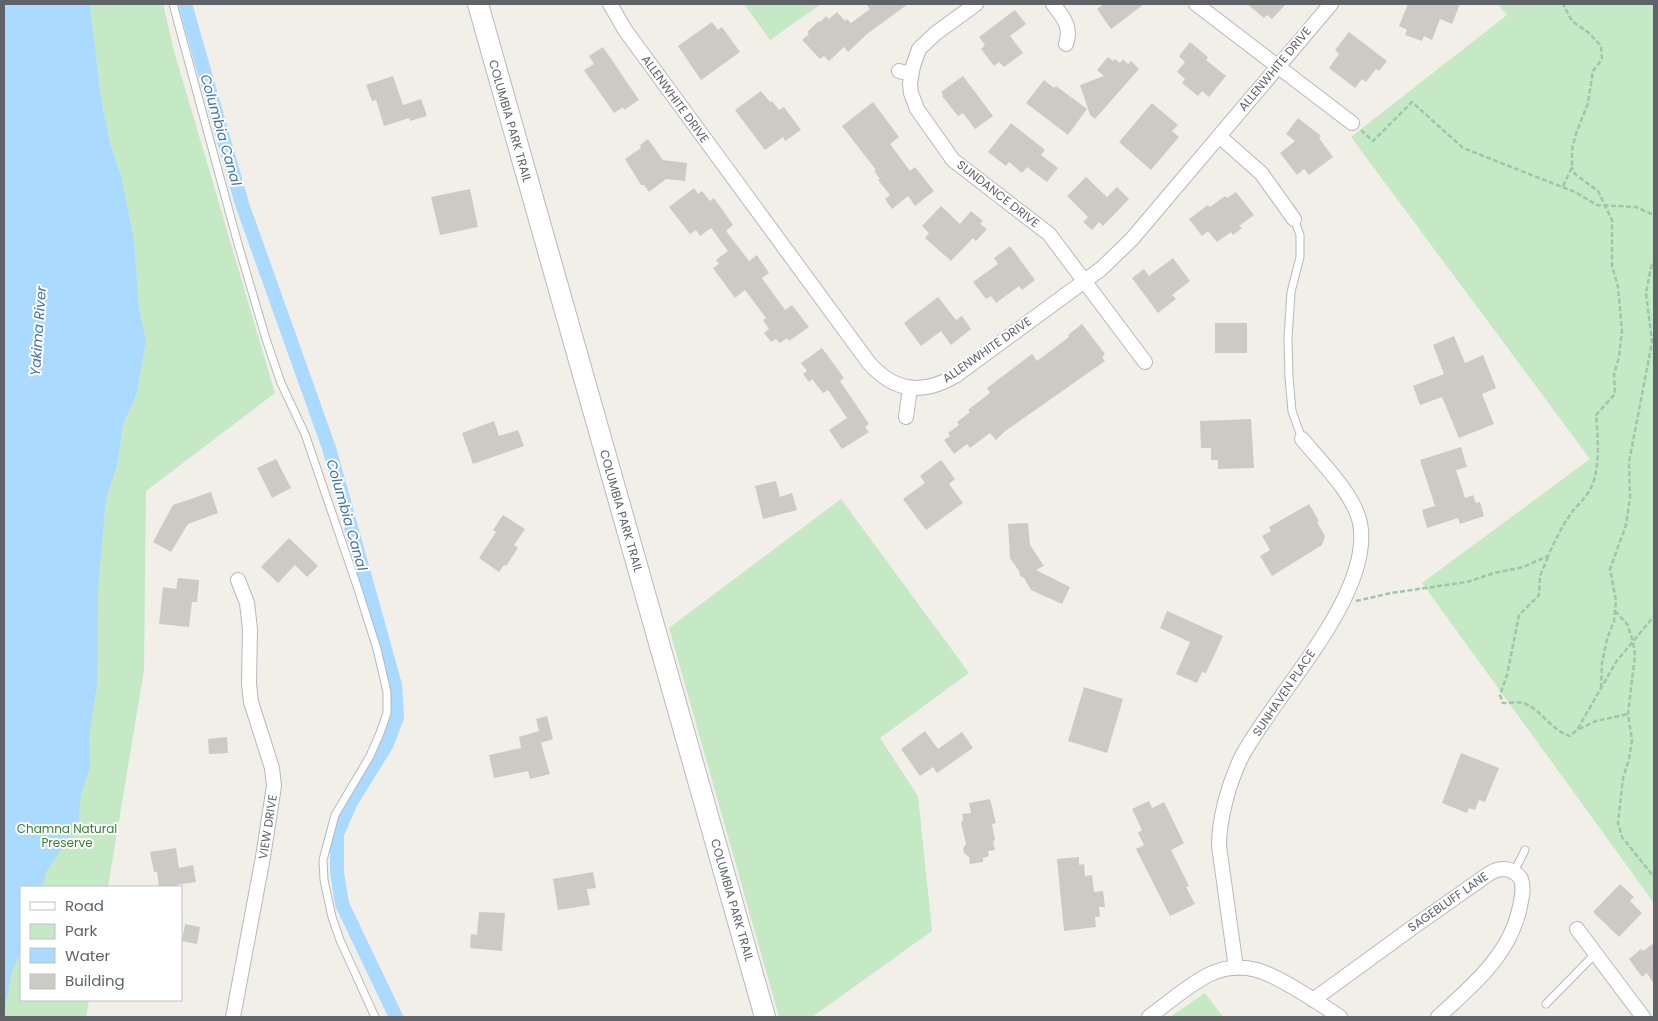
<svg xmlns="http://www.w3.org/2000/svg" width="1658" height="1021" font-family="Poppins,sans-serif">
<style>
.green{fill:#c5e8c5}
.water{fill:#aadaff}
.lines{fill:none;stroke-linecap:round;stroke-linejoin:round}
.canal{stroke:#aadaff;stroke-width:14}
.building{fill:#cccac5}
.lane-casing{stroke:#b5b8bc;stroke-width:9}
.street-casing{stroke:#b5b8bc;stroke-width:16}
.secondary-casing{stroke:#b6babf;stroke-width:22}
.path{stroke:#9cc7a9;stroke-width:2.5;stroke-dasharray:5 2.5;stroke-linecap:butt}
.lane{stroke:#fff;stroke-width:7}
.street{stroke:#fff;stroke-width:14}
.secondary{stroke:#fff;stroke-width:20}
.labels{text-anchor:middle;stroke-width:4;stroke-linejoin:round;paint-order:stroke}
.street-label{font-size:12px;fill:#5f6368;stroke:#fff}
.park-label{font-size:12px;fill:#348238;stroke:#fff}
.water-label{font-size:14px;font-style:italic;fill:#4174aa;stroke:#fff}
</style>
<rect width="100%" height="100%" fill="#f1efe8"/>
<path class="green" d="M 90,4 L 163,4 L 174,51 L 275,393 L 146,491 L 144,670 L 108,887 L 21,887 L 21,1000 L 89,1000 L 86,1017 L 4,1017 L 4,877 L 104,523 L 106,500 L 118,462 L 123,424 L 137,394 L 146,341 L 139,307 L 134,239 L 121,175 L 110,143 L 101,97 Z
M 744,4 L 821,4 L 770,40 Z
M 1498,4 L 1654,4 L 1654,903 L 1422,583 L 1590,459 L 1351,137 L 1507,15 Z
M 841,499 L 969,673 L 880,738 L 918,796 L 932,931 L 812,1017 L 779,1017 L 669,628 Z
M 1205,993 L 1223,1017 L 1170,1017 Z"/>
<path class="water" d="M 4,4 L 90,4 L 101,97 L 110,143 L 121,175 L 134,239 L 139,307 L 146,341 L 137,394 L 123,424 L 118,462 L 106,500 L 98,588 L 97,685 L 89,735 L 90,769 L 81,794 L 78,825 L 46,872 L 42,887 L 21,887 L 21,952 L 12,971 L 4,1013 Z"/>
<g class="lines">
<path class="canal" d="M 185,4 L 242,204 L 329,448 L 395,685 L 397,717 L 387,744 L 351,802 L 337,834 L 337,872 L 342,904 L 396,1017"/>
</g>
<path class="building" d="M 866,4 L 908,4 L 867,34 L 848,52 L 844,47 L 829,61 L 824,56 L 820,59 L 802,40 L 809,34 L 807,32 L 819,21 L 820,22 L 826,16 L 829,19 L 837,12 L 845,21 L 847,19 L 851,23 L 870,9 Z
M 1104,4 L 1144,4 L 1111,29 L 1097,9 Z
M 1247,4 L 1286,4 L 1272,19 L 1267,15 L 1264,18 Z
M 1408,4 L 1460,4 L 1452,24 L 1440,19 L 1432,40 L 1424,36 L 1422,41 L 1405,35 L 1407,30 L 1399,26 Z
M 1015,10 L 1026,24 L 1010,36 L 1023,53 L 1004,67 L 999,62 L 994,66 L 981,49 L 985,45 L 979,37 Z
M 712,22 L 718,30 L 722,27 L 740,52 L 701,80 L 678,46 Z
M 1349,32 L 1387,61 L 1379,71 L 1376,69 L 1366,82 L 1362,79 L 1355,88 L 1329,68 L 1339,54 L 1335,50 Z
M 1190,42 L 1208,57 L 1206,60 L 1226,76 L 1209,97 L 1202,91 L 1198,96 L 1182,83 L 1185,79 L 1177,72 L 1185,62 L 1179,56 Z
M 603,47 L 639,100 L 624,110 L 623,107 L 614,113 L 584,70 L 594,64 L 589,56 Z
M 1108,57 L 1113,61 L 1115,59 L 1120,63 L 1123,59 L 1128,64 L 1131,61 L 1139,69 L 1095,119 L 1090,115 L 1080,85 L 1104,76 L 1097,70 Z
M 393,76 L 403,105 L 421,99 L 427,116 L 410,121 L 409,118 L 384,126 L 376,100 L 372,101 L 366,85 Z
M 963,76 L 993,116 L 975,129 L 963,113 L 958,116 L 942,96 L 943,95 L 941,92 Z
M 1044,80 L 1054,88 L 1056,86 L 1087,109 L 1068,135 L 1026,103 Z
M 761,91 L 770,102 L 772,101 L 779,110 L 784,107 L 801,130 L 785,141 L 783,137 L 765,150 L 735,110 Z
M 873,102 L 899,137 L 890,144 L 910,171 L 915,167 L 934,191 L 915,206 L 908,196 L 892,209 L 885,199 L 890,195 L 878,180 L 880,179 L 874,171 L 876,170 L 842,126 Z
M 1152,103 L 1178,125 L 1172,131 L 1179,137 L 1151,170 L 1119,142 Z
M 1298,118 L 1321,136 L 1319,138 L 1333,157 L 1309,175 L 1304,169 L 1297,175 L 1280,153 L 1295,141 L 1286,134 Z
M 1011,123 L 1045,150 L 1041,155 L 1058,168 L 1047,182 L 1027,167 L 1022,173 L 1009,162 L 1006,166 L 988,152 Z
M 648,139 L 663,160 L 687,163 L 685,181 L 666,179 L 649,192 L 644,185 L 641,185 L 625,159 L 641,148 L 640,145 Z
M 1086,177 L 1107,197 L 1117,187 L 1129,199 L 1103,226 L 1099,222 L 1092,230 L 1083,222 L 1088,217 L 1067,196 Z
M 694,188 L 698,194 L 702,191 L 710,201 L 714,198 L 733,225 L 726,231 L 749,261 L 757,255 L 769,273 L 762,278 L 785,310 L 792,305 L 809,327 L 789,341 L 787,338 L 780,343 L 776,339 L 771,342 L 764,333 L 769,329 L 763,320 L 766,318 L 745,290 L 735,298 L 713,268 L 719,264 L 716,260 L 728,251 L 711,228 L 700,236 L 696,230 L 690,234 L 669,207 Z
M 470,189 L 478,227 L 440,235 L 431,197 Z
M 1236,192 L 1254,215 L 1239,226 L 1242,228 L 1233,235 L 1231,232 L 1217,242 L 1208,231 L 1202,236 L 1189,219 L 1208,205 L 1210,207 L 1225,196 L 1227,198 Z
M 941,206 L 960,224 L 971,211 L 983,221 L 980,224 L 987,229 L 976,241 L 973,238 L 951,261 L 925,238 L 929,233 L 922,226 Z
M 1010,246 L 1035,280 L 1022,290 L 1019,286 L 996,303 L 991,296 L 986,299 L 973,282 L 998,264 L 994,258 Z
M 1173,258 L 1190,281 L 1172,295 L 1176,299 L 1158,313 L 1132,278 L 1144,269 L 1149,276 Z
M 938,297 L 956,320 L 962,316 L 971,329 L 951,345 L 941,331 L 921,346 L 904,323 Z
M 1215,323 L 1247,323 L 1247,353 L 1215,353 Z
M 1082,324 L 1105,354 L 1102,357 L 1105,361 L 1004,432 L 996,440 L 990,433 L 970,448 L 967,444 L 954,454 L 944,440 L 950,436 L 948,433 L 959,425 L 957,422 L 970,412 L 968,410 L 990,393 L 987,388 L 1032,354 L 1037,361 L 1069,337 L 1068,335 Z
M 1454,336 L 1465,363 L 1483,355 L 1496,388 L 1482,394 L 1494,424 L 1459,438 L 1442,397 L 1420,405 L 1413,386 L 1444,374 L 1433,345 Z
M 822,348 L 844,378 L 840,381 L 869,424 L 865,427 L 869,432 L 842,449 L 829,430 L 847,418 L 828,390 L 823,393 L 812,379 L 809,382 L 803,374 L 807,371 L 801,363 Z
M 1251,419 L 1254,468 L 1218,469 L 1218,460 L 1211,460 L 1211,448 L 1201,448 L 1200,421 Z
M 494,421 L 499,436 L 518,430 L 524,446 L 473,464 L 462,433 Z
M 1461,447 L 1467,467 L 1456,470 L 1465,498 L 1473,495 L 1476,503 L 1480,502 L 1484,516 L 1460,524 L 1458,518 L 1427,528 L 1422,510 L 1435,506 L 1420,460 Z
M 276,459 L 291,488 L 272,498 L 257,468 Z
M 941,460 L 955,479 L 949,484 L 963,503 L 926,530 L 903,499 L 925,483 L 920,476 Z
M 776,481 L 780,497 L 792,493 L 797,510 L 763,519 L 755,486 Z
M 211,492 L 218,513 L 188,524 L 171,552 L 153,542 L 173,505 Z
M 1309,504 L 1319,521 L 1317,522 L 1325,536 L 1322,545 L 1272,576 L 1260,556 L 1270,550 L 1262,536 L 1271,531 L 1269,527 Z
M 503,515 L 525,529 L 514,545 L 518,548 L 506,566 L 504,565 L 499,572 L 479,558 L 496,532 L 493,530 Z
M 1028,523 L 1030,545 L 1044,566 L 1036,570 L 1070,587 L 1062,604 L 1031,590 L 1024,578 L 1020,576 L 1019,571 L 1010,558 L 1008,524 Z
M 289,538 L 318,566 L 307,577 L 295,565 L 278,583 L 261,567 Z
M 178,578 L 199,580 L 197,602 L 192,602 L 189,627 L 159,624 L 163,587 L 176,589 Z
M 1167,611 L 1223,636 L 1206,673 L 1202,672 L 1197,683 L 1176,674 L 1190,642 L 1160,628 Z
M 1084,687 L 1123,699 L 1107,753 L 1068,741 Z
M 547,716 L 553,739 L 541,743 L 550,774 L 530,779 L 528,771 L 494,778 L 489,755 L 521,748 L 519,737 L 539,731 L 536,719 Z
M 925,731 L 938,749 L 962,732 L 973,748 L 937,773 L 933,767 L 920,776 L 901,749 Z
M 227,737 L 228,753 L 209,754 L 208,739 Z
M 1461,753 L 1499,768 L 1485,802 L 1479,800 L 1475,810 L 1469,808 L 1467,813 L 1442,803 Z
M 990,799 L 996,823 L 992,824 L 995,840 L 993,841 L 995,850 L 988,851 L 989,856 L 983,858 L 983,862 L 970,864 L 969,857 L 964,853 L 963,848 L 966,844 L 961,823 L 963,820 L 962,814 L 971,813 L 969,803 Z
M 1149,801 L 1152,808 L 1164,802 L 1184,843 L 1171,850 L 1189,886 L 1186,887 L 1195,904 L 1170,916 L 1136,849 L 1144,845 L 1138,833 L 1142,830 L 1132,809 Z
M 176,848 L 179,868 L 193,865 L 196,882 L 177,885 L 177,887 L 159,887 L 157,872 L 154,872 L 150,852 Z
M 1079,857 L 1079,865 L 1084,864 L 1085,876 L 1092,875 L 1094,892 L 1103,891 L 1105,907 L 1099,907 L 1100,917 L 1095,917 L 1096,927 L 1064,931 L 1057,859 Z
M 593,872 L 596,888 L 587,889 L 590,905 L 558,910 L 553,879 Z
M 1620,884 L 1634,897 L 1630,901 L 1642,913 L 1619,937 L 1593,912 Z
M 479,912 L 505,913 L 502,951 L 470,948 L 471,934 L 477,935 Z
M 185,924 L 200,927 L 197,944 L 182,941 Z
M 1654,943 L 1654,984 L 1647,973 L 1642,977 L 1629,959 L 1641,949 L 1643,951 Z"/>
<g class="lines">
<defs>
<path id="lane" d="M 173,4 L 238,244 L 266,339 L 281,383 L 305,434 L 357,586 L 377,649 L 387,692 L 387,713 L 380,733 L 370,756 L 335,815 L 323,860 L 324,880 L 332,917 L 340,940 L 375,1017
M 1294,219 L 1300,235 L 1300,257 L 1291,292 L 1288,338 L 1289,377 L 1292,411 L 1302,439
M 1514,872 L 1525,850
M 1546,1004 L 1595,954"/>
<path id="street" d="M 610,4 L 625,30 L 869,363 C 895,392 922,395 955,376 L 1101,269 L 1132,239 L 1331,4
M 976,4 L 936,33 L 919,49 L 913,66 L 910,83 L 911,93 L 917,109 L 953,160 L 1049,234 L 1145,362
M 1053,4 C 1063,17 1072,27 1066,44
M 1196,4 L 1352,123
M 899,71 L 911,74
M 1219,136 L 1261,173 L 1294,219
M 906,417 L 910,388
M 1577,929 L 1643,1017
M 1236,968 L 1219,846 C 1219,818 1229,783 1241,758 C 1273,696 1374,595 1360,523 C 1354,494 1321,462 1302,439
M 1313,1000 L 1416,925 L 1490,873 C 1502,866 1513,868 1521,879 C 1524,888 1522,897 1520,906 C 1511,954 1472,986 1438,1017
M 233,1017 L 263,857 L 274,786 L 272,768 L 251,702 L 249,684 L 250,629 L 247,603 L 238,580
M 1149,1017 C 1168,1003 1187,986 1208,975 C 1243,957 1272,974 1301,992 C 1314,1000 1327,1008 1340,1017"/>
<path id="secondary" d="M 478,4 L 765,1017"/>
</defs>
<use href="#lane" class="lane-casing"/>
<use href="#street" class="street-casing"/>
<use href="#secondary" class="secondary-casing"/>
<path class="path" d="M 1361,130 L 1373,141 L 1412,102 L 1463,148 L 1575,192 L 1597,205 L 1636,207 L 1654,215
M 1563,186 L 1572,167 L 1572,149 L 1576,134 L 1588,103 L 1593,71 L 1602,59 L 1601,46 L 1589,33 L 1572,21 L 1564,6 L 1565,4
M 1548,557 L 1540,576 L 1539,595 L 1519,615 L 1507,675 L 1500,695 L 1503,703 C 1510,703 1520,701 1526,704 C 1543,712 1552,731 1570,736 L 1577,730 L 1616,662 L 1654,616
M 1356,601 L 1391,593 L 1467,582 L 1494,573 L 1523,567 L 1548,556 C 1555,541 1562,526 1572,512 C 1577,505 1585,499 1589,491 C 1601,473 1598,436 1596,415 L 1615,394 L 1614,374 L 1619,357 L 1622,331 L 1618,287 L 1612,266 L 1612,220 L 1598,191 L 1575,174 L 1572,167
M 1615,611 L 1627,624 L 1633,641 L 1635,655 L 1628,714 L 1632,740 L 1629,759 L 1623,778 L 1618,823 L 1622,837 L 1654,877
M 1601,688 L 1602,663 L 1607,639 L 1614,621 L 1616,601 L 1610,569 L 1626,525 L 1630,498 L 1629,462 L 1652,342 L 1646,293 L 1651,267 L 1654,261
M 1579,729 L 1596,721 L 1628,714"/>
<use href="#lane" class="lane"/>
<use href="#street" class="street"/>
<use href="#secondary" class="secondary"/>
</g>
<g class="labels">
<g class="street-label">
<text transform="translate(1275 69) rotate(-50)" y="4">ALLENWHITE DRIVE</text>
<text transform="translate(675 99) rotate(54)" y="4">ALLENWHITE DRIVE</text>
<text transform="translate(510 121) rotate(74)" y="4">COLUMBIA PARK TRAIL</text>
<text transform="translate(998 194) rotate(38)" y="4">SUNDANCE DRIVE</text>
<text transform="translate(987 350) rotate(-35)" y="4">ALLENWHITE DRIVE</text>
<text transform="translate(621 511) rotate(74)" y="4">COLUMBIA PARK TRAIL</text>
<text transform="translate(1284 693) rotate(-56)" y="4">SUNHAVEN PLACE</text>
<text transform="translate(268 827) rotate(-81)" y="4">VIEW DRIVE</text>
<text transform="translate(732 900) rotate(74)" y="4">COLUMBIA PARK TRAIL</text>
<text transform="translate(1448 902) rotate(-35)" y="4">SAGEBLUFF LANE</text>
</g>
<g class="park-label">
<text x="67" y="833">Chamna Natural<tspan x="67" dy="14">Preserve</tspan></text>
</g>
<g class="water-label">
<text transform="translate(221 130) rotate(74)" y="5">Columbia Canal</text>
<text transform="translate(38 331) rotate(-86)" y="5">Yakima River</text>
<text transform="translate(347 515) rotate(74)" y="5">Columbia Canal</text>
</g>
</g>
<rect width="1658" height="1021" fill="none" stroke="#5f6368" stroke-width="10"/>
<rect x="20" y="886" width="162" height="115" fill="#ffffff" stroke="#bfc1c3"/>
<rect x="30" y="902" width="25" height="8" fill="#ffffff" stroke="#bfc1c3"/>
<text x="65" y="911" font-size="15" fill="#5f6368">Road</text>
<rect x="30" y="924" width="25" height="15" fill="#c5e8c5" stroke="#bfc1c3"/>
<text x="65" y="936" font-size="15" fill="#5f6368">Park</text>
<rect x="30" y="948" width="25" height="15" fill="#aadaff" stroke="#bfc1c3"/>
<text x="65" y="961" font-size="15" fill="#5f6368">Water</text>
<rect x="30" y="974" width="25" height="15" fill="#cccac5" stroke="#bfc1c3"/>
<text x="65" y="986" font-size="15" fill="#5f6368">Building</text>
</svg>
